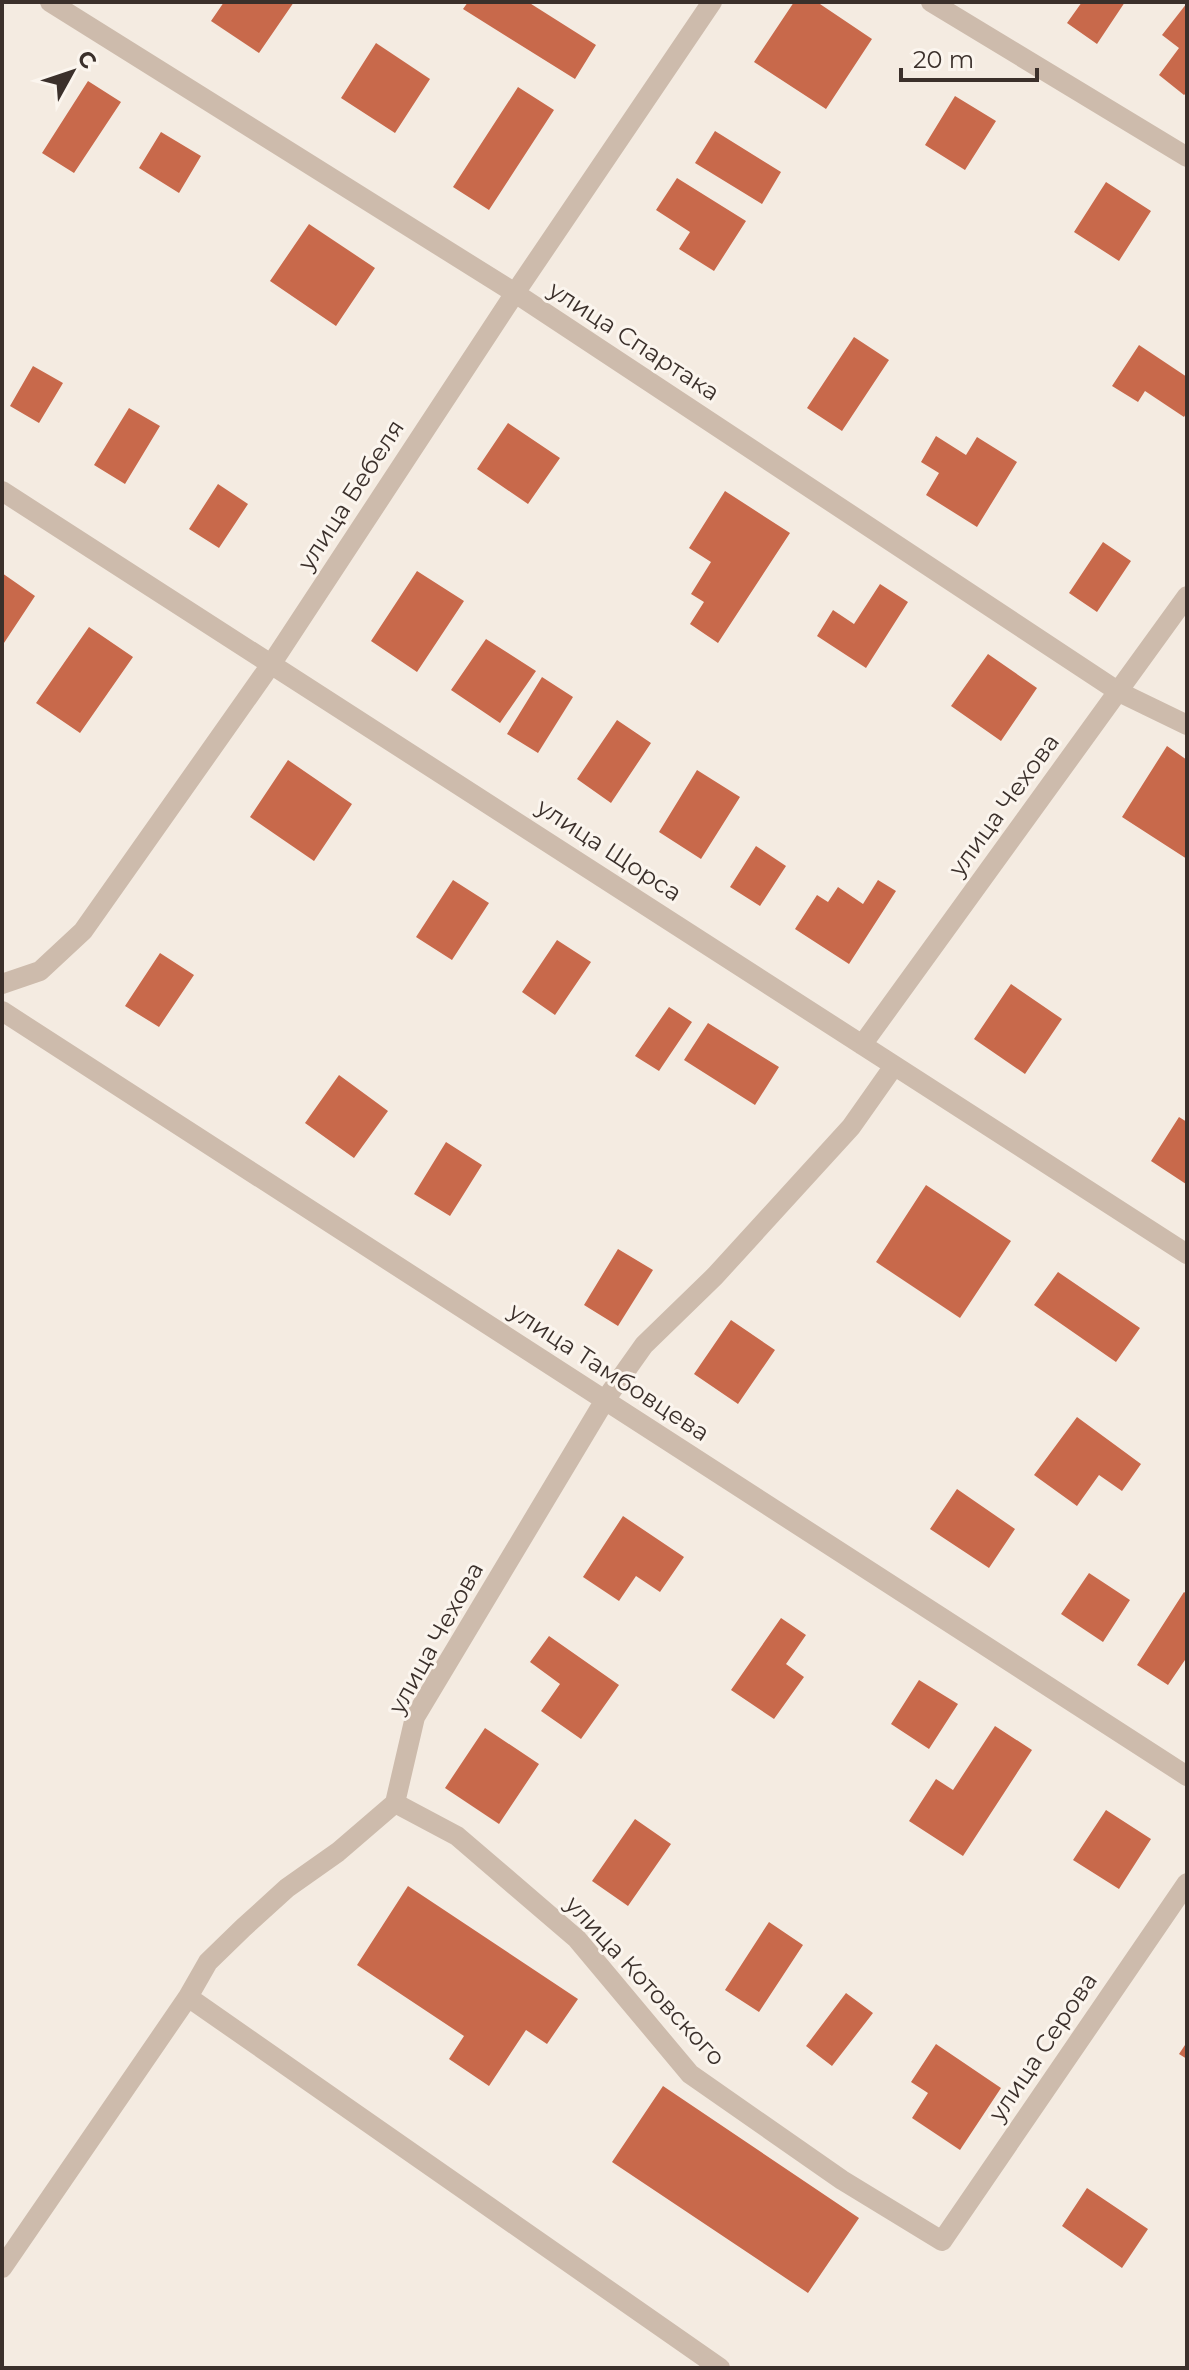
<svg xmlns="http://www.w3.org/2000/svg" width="1189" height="2370" font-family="Montserrat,sans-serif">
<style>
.building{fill:#c8694b}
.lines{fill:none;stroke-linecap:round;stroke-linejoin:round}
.minor{stroke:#cdbbac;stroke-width:20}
.labels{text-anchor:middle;stroke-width:6;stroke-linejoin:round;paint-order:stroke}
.street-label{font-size:24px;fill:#3b302b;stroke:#fbf5ee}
</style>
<rect width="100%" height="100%" fill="#f4ebe1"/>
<path class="building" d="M 224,2 L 294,2 L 259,53 L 211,21 Z
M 468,2 L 528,2 L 596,45 L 575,79 L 463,9 Z
M 794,2 L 817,2 L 872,39 L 826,109 L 754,62 Z
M 1082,2 L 1125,2 L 1097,44 L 1067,23 Z
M 1187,3 L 1187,92 L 1184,95 L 1159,75 L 1179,48 L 1162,35 Z
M 376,43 L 430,79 L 395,133 L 341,98 Z
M 88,81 L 121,102 L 74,173 L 42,153 Z
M 518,87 L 554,110 L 489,210 L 453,187 Z
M 955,96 L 996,121 L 965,170 L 925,145 Z
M 715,131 L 781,172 L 762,204 L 695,163 Z
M 161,132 L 201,156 L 179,193 L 139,168 Z
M 677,178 L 746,221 L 714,271 L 679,249 L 690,232 L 656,210 Z
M 1106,182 L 1151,211 L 1119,261 L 1074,232 Z
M 309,224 L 375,268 L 336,326 L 270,281 Z
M 854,337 L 889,360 L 842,431 L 807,408 Z
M 1139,345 L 1187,377 L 1187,412 L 1184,417 L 1145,391 L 1138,402 L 1112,386 Z
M 33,366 L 63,383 L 39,423 L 10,406 Z
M 129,408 L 160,426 L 125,484 L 94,465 Z
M 508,423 L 560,458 L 528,504 L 477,469 Z
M 936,436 L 966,455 L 977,437 L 1017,462 L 977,527 L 926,495 L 939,473 L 921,462 Z
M 218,484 L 248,504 L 219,548 L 189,529 Z
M 725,491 L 790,533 L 718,643 L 690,624 L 704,602 L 691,594 L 711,562 L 689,548 Z
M 1103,542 L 1131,561 L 1097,612 L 1069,593 Z
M 417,571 L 464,601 L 417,672 L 371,641 Z
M 2,573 L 35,596 L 2,646 Z
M 880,584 L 908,602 L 866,668 L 817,636 L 833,610 L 854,624 Z
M 89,627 L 133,657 L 80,733 L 36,703 Z
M 486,639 L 536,671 L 500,723 L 451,690 Z
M 988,654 L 1037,688 L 1001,741 L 951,706 Z
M 542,677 L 573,697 L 538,753 L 507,734 Z
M 617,720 L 651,743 L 611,803 L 577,779 Z
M 1167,746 L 1187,760 L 1187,859 L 1122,817 Z
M 288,760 L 352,804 L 314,861 L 250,817 Z
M 697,770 L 740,797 L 701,859 L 659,832 Z
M 756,846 L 786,866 L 760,906 L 730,887 Z
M 453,880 L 489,903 L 452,960 L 416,937 Z
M 878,880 L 896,891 L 849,964 L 795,929 L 817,895 L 828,902 L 838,887 L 863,904 Z
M 557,940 L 591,962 L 555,1015 L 522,992 Z
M 160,953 L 194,975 L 159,1027 L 125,1006 Z
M 1011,984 L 1062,1019 L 1025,1074 L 974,1039 Z
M 669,1007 L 692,1022 L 659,1071 L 635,1056 Z
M 708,1023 L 779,1067 L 755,1105 L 684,1060 Z
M 339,1075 L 388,1111 L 354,1158 L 305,1123 Z
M 1179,1117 L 1187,1122 L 1186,1184 L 1151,1161 Z
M 446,1142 L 482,1165 L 450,1216 L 414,1194 Z
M 926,1185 L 1011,1241 L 960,1318 L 876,1262 Z
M 618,1249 L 653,1270 L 618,1326 L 584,1305 Z
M 1058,1272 L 1140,1328 L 1116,1362 L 1034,1305 Z
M 731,1320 L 775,1350 L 738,1404 L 694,1374 Z
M 1077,1417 L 1141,1464 L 1122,1491 L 1099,1475 L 1077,1506 L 1034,1475 Z
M 957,1489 L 1015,1529 L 989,1568 L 930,1529 Z
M 623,1516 L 684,1557 L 660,1592 L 636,1576 L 619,1601 L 583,1577 Z
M 1089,1573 L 1130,1600 L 1103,1642 L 1061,1614 Z
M 1184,1592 L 1187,1594 L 1187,1657 L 1168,1685 L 1137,1665 Z
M 781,1618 L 806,1635 L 786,1664 L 804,1677 L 774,1719 L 731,1690 Z
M 549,1636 L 619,1685 L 581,1739 L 541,1711 L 560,1684 L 530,1662 Z
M 919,1680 L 958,1704 L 929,1749 L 891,1724 Z
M 995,1726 L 1032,1750 L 963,1856 L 909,1821 L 936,1779 L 953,1790 Z
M 485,1728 L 539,1764 L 499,1824 L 445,1788 Z
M 1106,1810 L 1151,1839 L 1119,1889 L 1073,1860 Z
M 635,1819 L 671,1844 L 628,1906 L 592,1881 Z
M 408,1886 L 578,1999 L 547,2044 L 526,2030 L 489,2086 L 449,2059 L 464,2036 L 357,1965 Z
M 769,1922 L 803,1945 L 759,2012 L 725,1990 Z
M 846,1993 L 873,2013 L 832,2066 L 806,2046 Z
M 1187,2042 L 1187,2059 L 1179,2054 Z
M 936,2044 L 1001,2088 L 960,2150 L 912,2118 L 928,2093 L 911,2082 Z
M 663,2086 L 859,2218 L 808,2293 L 612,2162 Z
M 1087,2188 L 1148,2229 L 1122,2268 L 1062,2226 Z"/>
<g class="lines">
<path class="minor" d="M 50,2 L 515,293 L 1119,692 L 1187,725
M 931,2 L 1187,157
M 2,491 L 1187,1254
M 2,984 L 40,971 L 83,931 L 272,663 L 515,293 L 712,2
M 2,1011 L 1187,1776
M 862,1045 L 1187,596
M 395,1803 L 457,1836 L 577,1939 L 690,2074 L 842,2180 L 942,2241 L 1187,1883
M 188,1997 L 720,2368
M 2,2268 L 188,1997 L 208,1962 L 243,1928 L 287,1888 L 338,1852 L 395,1803 L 415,1717 L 605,1400 L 644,1345 L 715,1276 L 851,1127 L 894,1066"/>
</g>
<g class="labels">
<g class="street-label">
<text transform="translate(634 341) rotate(33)" y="8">улица Спартака</text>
<text transform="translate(351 495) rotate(-57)" y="8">улица Бебеля</text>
<text transform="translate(1004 805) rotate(-54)" y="8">улица Чехова</text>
<text transform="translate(609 850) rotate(33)" y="8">улица Щорса</text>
<text transform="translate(609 1372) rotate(33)" y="8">улица Тамбовцева</text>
<text transform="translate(436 1638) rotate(-61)" y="8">улица Чехова</text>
<text transform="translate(645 1981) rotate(47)" y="8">улица Котовского</text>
<text transform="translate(1043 2047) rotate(-56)" y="8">улица Серова</text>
</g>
</g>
<rect width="1189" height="2370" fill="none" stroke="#3b302b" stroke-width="8"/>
<g transform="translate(72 72) rotate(50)" stroke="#fbf5ee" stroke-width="6" paint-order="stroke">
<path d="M0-6L14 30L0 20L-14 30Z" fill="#3b302b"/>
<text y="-12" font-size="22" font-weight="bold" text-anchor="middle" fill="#3b302b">С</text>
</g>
<path d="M901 68v12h136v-12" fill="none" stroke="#3b302b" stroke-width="4"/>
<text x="913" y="68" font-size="24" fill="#3b302b" stroke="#fbf5ee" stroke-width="6" paint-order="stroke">20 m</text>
</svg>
